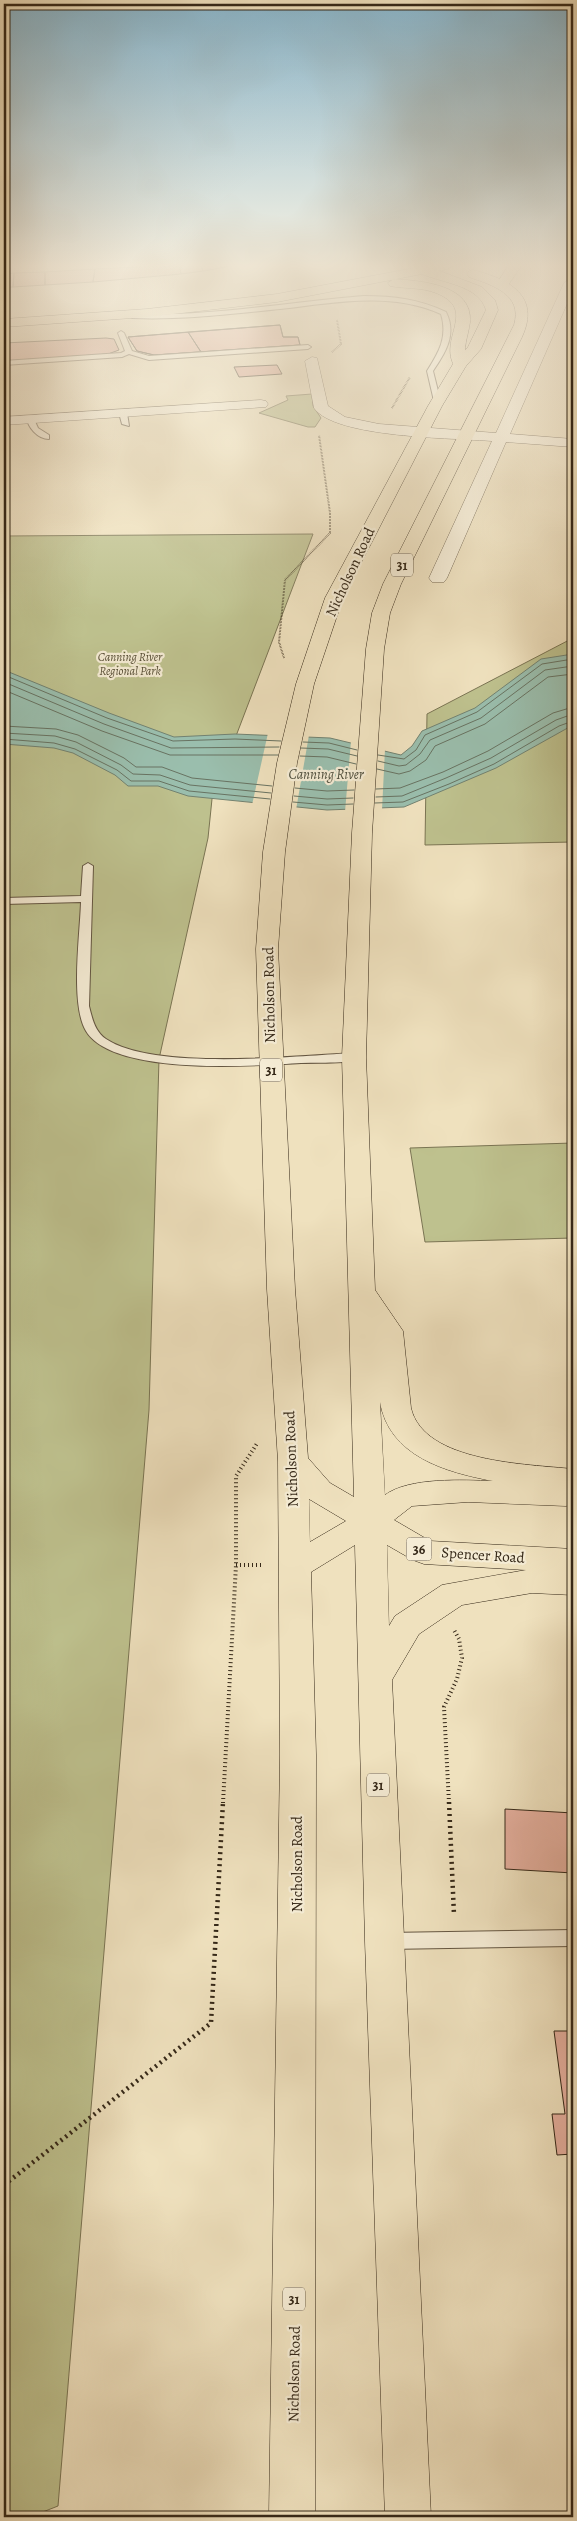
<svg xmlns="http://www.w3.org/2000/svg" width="577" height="2521" font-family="Alegreya,serif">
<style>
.green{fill:#bec18e;stroke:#7a7453}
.water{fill:#9abead;stroke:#728271}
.pier{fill:#efe1be}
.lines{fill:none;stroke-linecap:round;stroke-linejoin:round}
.shore{stroke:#687362;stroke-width:1}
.building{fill:#e4ae9d;stroke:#352818}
.service-casing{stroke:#645642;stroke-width:2}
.minor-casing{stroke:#645642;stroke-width:1}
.primary-casing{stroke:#352818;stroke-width:1}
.trunk-casing{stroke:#352818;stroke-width:1}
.path-far2{stroke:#352818;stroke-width:2;stroke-dasharray:0.5 1;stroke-linecap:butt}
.path-far1{stroke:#352818;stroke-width:4;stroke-dasharray:1 3;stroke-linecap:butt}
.path{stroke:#352818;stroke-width:4.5;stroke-dasharray:2 4;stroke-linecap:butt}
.service{fill:#f5ecd5;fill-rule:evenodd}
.minor{fill:#f5ecd5;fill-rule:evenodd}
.primary{fill:#efe1be;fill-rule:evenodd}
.trunk{fill:#efe1be;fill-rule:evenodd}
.labels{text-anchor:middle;stroke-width:4.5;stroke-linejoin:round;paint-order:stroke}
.far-park-label{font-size:12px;font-style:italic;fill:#574e36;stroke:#f5ecd5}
.shield{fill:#f5ecd5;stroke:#6f6351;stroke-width:1}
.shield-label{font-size:14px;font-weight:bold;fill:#352818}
.far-water-label{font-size:14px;font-style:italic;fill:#4e4e3d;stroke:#f5ecd5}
.street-label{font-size:15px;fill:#352818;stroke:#f5ecd5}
</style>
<rect width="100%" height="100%" fill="#efe1be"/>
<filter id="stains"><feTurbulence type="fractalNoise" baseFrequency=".004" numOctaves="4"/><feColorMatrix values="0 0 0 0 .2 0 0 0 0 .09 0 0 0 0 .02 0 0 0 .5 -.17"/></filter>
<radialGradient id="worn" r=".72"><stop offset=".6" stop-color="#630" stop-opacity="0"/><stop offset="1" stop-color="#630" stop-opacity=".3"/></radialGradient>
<path class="green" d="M 312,394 L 313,406 L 321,418 L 315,427 L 308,427 L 259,413 L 288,400 L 286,396 Z
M 313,534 L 212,799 L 208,838 L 159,1059 L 149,1410 L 58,2506 L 30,2517 L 4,2517 L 4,536 Z
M 573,638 L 573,842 L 425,845 L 427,714 Z
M 573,1143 L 573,1238 L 425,1242 L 410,1148 Z"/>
<path class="water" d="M 573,654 L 573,725 L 496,768 L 404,807 L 327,810 L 188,796 L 158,786 L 128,786 L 115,775 L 73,753 L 54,748 L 4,744 L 4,670 L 109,713 L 174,737 L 235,734 L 330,738 L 401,755 L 412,746 L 422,731 L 475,708 L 541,659 Z"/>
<path class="pier" d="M 268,733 L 309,735 L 296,810 L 252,805 Z
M 351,741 L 385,749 L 382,810 L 345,812 Z"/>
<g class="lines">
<path class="shore" d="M 4,675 L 107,718 L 173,741 L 235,739 L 281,741
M 4,682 L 104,724 L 171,748 L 279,747
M 4,690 L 102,731 L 170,755 L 278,755
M 4,726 L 56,729 L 78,735 L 124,758 L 136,767 L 162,767 L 192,778 L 272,786
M 4,733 L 55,736 L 76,742 L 121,765 L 133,774 L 160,775 L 190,785 L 271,793
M 4,739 L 54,743 L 75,749 L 117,770 L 131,781 L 159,781 L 189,791 L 270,799
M 303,742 L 329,743 L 357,750
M 301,748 L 328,749 L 357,756
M 378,755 L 404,759 L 416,750 L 425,735 L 477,712 L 542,664 L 573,659
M 300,756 L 327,757 L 356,764
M 378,761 L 399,766 L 406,765 L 420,754 L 430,740 L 481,718 L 545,670 L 573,666
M 377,769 L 399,774 L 410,771 L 426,760 L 435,746 L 485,724 L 548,677 L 573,674
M 295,788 L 327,791 L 354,790
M 376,789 L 400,788 L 443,772 L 488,751 L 553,713 L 573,707
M 294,796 L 327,799 L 353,798
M 376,797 L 402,796 L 446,778 L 491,758 L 556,720 L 573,714
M 293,802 L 327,805 L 353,804
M 375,803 L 403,802 L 449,784 L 494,764 L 559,726 L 573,721"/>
</g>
<path class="building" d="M 140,265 L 179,265 L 181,274 L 93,282 L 95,269 L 140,267 Z
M 179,265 L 201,265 L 203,271 L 181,274 Z
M 201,265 L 227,265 L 227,267 L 203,271 Z
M 95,269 L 93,282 L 45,285 L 45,272 Z
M 45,272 L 45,285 L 13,287 L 14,273 Z
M 14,273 L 13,287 L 4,287 L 4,274 Z
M 280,325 L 283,337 L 298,337 L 300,345 L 154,355 L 137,351 L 128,337 Z
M 280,325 L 283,337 L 298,337 L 300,345 L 201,352 L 188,332 Z
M 188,332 L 201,352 L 154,355 L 137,351 L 128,337 Z
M 106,338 L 114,339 L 119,350 L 108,354 L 4,361 L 4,343 Z
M 277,365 L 282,374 L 239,377 L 234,367 Z
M 505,1809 L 573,1813 L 573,1873 L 505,1869 Z
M 554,2031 L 573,2031 L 573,2154 L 557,2155 L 552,2114 L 565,2114 Z"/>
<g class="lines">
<defs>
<path id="service" d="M 566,265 L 573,266 L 572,284 L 567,283 L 570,269 Z
M 364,296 C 394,296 419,299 446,312 C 457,334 446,352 433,371 L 441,403 L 434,401 L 427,371 C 439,352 448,337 441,314 C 390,291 334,303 280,309 C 231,314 182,320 132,318 L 129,316 L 132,314 C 210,317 287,302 364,296 Z
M 121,331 L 124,333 L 132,351 L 149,356 L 308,345 L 311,347 L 308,349 L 149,360 L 129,354 L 122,357 L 4,365 L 4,361 L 121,353 L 125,351 L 118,333 Z
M 123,411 L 127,413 L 129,426 L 122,424 L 119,413 Z
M 27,417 L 33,417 L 38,428 L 49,435 L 49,439 C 38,439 27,427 27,417 Z
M 88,863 L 93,866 L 89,1006 C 92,1018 95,1032 106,1039 C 154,1071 295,1056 354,1053 L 358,1054 L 360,1057 L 358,1060 C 341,1064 320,1062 301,1063 C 253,1066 113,1076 86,1031 C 70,1004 80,935 81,902 L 4,904 L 4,898 L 81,896 L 83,866 Z
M 573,1930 L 573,1946 L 387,1949 L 380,1947 L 378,1941 L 380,1935 L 387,1933 Z"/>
<path id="minor" d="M 570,279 L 573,280 L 573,290 L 510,434 L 573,439 L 573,447 L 506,442 L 447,578 L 444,582 L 432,582 L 429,578 L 492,441 C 454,438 335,438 314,408 L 305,361 L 312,357 L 317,358 L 328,406 L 345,417 L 379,424 L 496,433 L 564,283 Z
M 261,400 L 266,401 L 268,404 L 266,407 L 4,425 L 4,417 Z"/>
<path id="primary" d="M 408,265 L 424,265 L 482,287 L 495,300 L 498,310 L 481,349 L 466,366 L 442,406 L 343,598 L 314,684 L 297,763 L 285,852 L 278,949 L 295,1289 L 308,1458 L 330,1483 L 354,1497 L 342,1057 L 352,833 L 366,649 L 372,613 L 383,584 L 514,325 C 523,294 492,285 469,277 L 467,274 L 469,271 L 473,270 C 509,279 541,296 522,337 L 401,584 L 390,613 L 384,649 L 372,833 L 366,1057 L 375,1290 L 403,1331 L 411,1408 C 424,1463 528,1464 573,1469 L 573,1504 L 566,1506 L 468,1502 L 412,1506 L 394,1520 L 430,1541 L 573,1549 L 573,1595 L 532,1593 L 462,1605 L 419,1634 L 392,1680 L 431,2517 L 385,2517 L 365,1941 L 355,1545 L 311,1572 L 316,1755 L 315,2517 L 269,2517 L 280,1755 L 278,1461 L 267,1289 L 256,949 L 263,852 L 277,763 L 296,684 L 325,598 L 428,406 L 453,364 L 468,347 L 486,310 C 477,279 425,284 408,265 ZM 380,1402 C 389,1456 445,1472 493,1481 C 463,1480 409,1477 385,1495 ZM 309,1499 L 346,1521 L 310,1542 ZM 387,1545 L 413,1560 L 424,1564 L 526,1570 L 442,1585 L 395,1616 L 389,1626 Z"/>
<path id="trunk" d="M 430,265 L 454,265 L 448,269 L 277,302 L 147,317 L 4,327 L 4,319 L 147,309 L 277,294 Z
M 509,265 L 522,265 L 506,288 L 498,288 L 496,285 Z
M 394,279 C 420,281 473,284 470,322 C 468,338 462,347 467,364 L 465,367 L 455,367 C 437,339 479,310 436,293 C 421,287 405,289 390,286 L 388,283 Z"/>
</defs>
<use href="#service" class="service-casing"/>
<use href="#minor" class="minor-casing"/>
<use href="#primary" class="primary-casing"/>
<use href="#trunk" class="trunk-casing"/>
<path class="path-far2" d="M 332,352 L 341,344 L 337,320
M 392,408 L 410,377
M 284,658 L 279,642 L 285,580 L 330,533 L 330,513 L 319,435"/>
<path class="path-far1" d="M 236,1565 L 261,1565
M 223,1803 L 236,1565 L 236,1476 L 258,1442
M 449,1803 L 444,1707 L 457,1679 L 462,1658 L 459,1639 L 454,1630"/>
<path class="path" d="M 449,1802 L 454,1915
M 4,2185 L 211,2023 L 223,1802"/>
<use href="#service" class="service"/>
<use href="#minor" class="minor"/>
<use href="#primary" class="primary"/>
<use href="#trunk" class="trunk"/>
</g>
<linearGradient id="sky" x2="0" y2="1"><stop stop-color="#89b8d0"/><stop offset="0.43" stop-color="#f8f2e2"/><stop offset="1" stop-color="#f8f2e2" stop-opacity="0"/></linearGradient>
<rect width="577" height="618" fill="url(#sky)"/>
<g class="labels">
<g class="far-park-label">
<text x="130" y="661">Canning River<tspan x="130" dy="14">Regional Park</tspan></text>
</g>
<g class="shield">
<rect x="391" y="553.5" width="22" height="23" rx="4"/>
<rect x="260" y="1058.5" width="22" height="23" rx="4"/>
<rect x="406.5" y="1537.5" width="25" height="23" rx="4"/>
<rect x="367" y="1773.5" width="22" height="23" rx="4"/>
<rect x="283" y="2287.5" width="22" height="23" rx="4"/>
</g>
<g class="shield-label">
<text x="402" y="570">31</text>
<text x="271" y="1075">31</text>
<text x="419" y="1554">36</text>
<text x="378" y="1790">31</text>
<text x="294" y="2304">31</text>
</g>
<g class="far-water-label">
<text x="326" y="779">Canning River</text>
</g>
<g class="street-label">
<text transform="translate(350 572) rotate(-65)" y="5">Nicholson Road</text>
<text transform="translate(269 995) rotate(-91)" y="5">Nicholson Road</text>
<text transform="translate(291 1459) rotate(-92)" y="5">Nicholson Road</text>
<text transform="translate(483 1555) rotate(4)" y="5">Spencer Road</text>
<text transform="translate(297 1864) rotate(-90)" y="5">Nicholson Road</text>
<text transform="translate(294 2374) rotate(-89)" y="5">Nicholson Road</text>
</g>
</g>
<rect width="577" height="2521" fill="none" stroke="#efe1be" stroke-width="20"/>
<rect x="5" y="5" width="567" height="2511" fill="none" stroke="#352818" stroke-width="2.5"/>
<rect x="10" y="10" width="557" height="2501" fill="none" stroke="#352818"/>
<rect width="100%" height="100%" filter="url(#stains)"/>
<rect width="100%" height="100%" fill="url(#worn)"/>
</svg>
